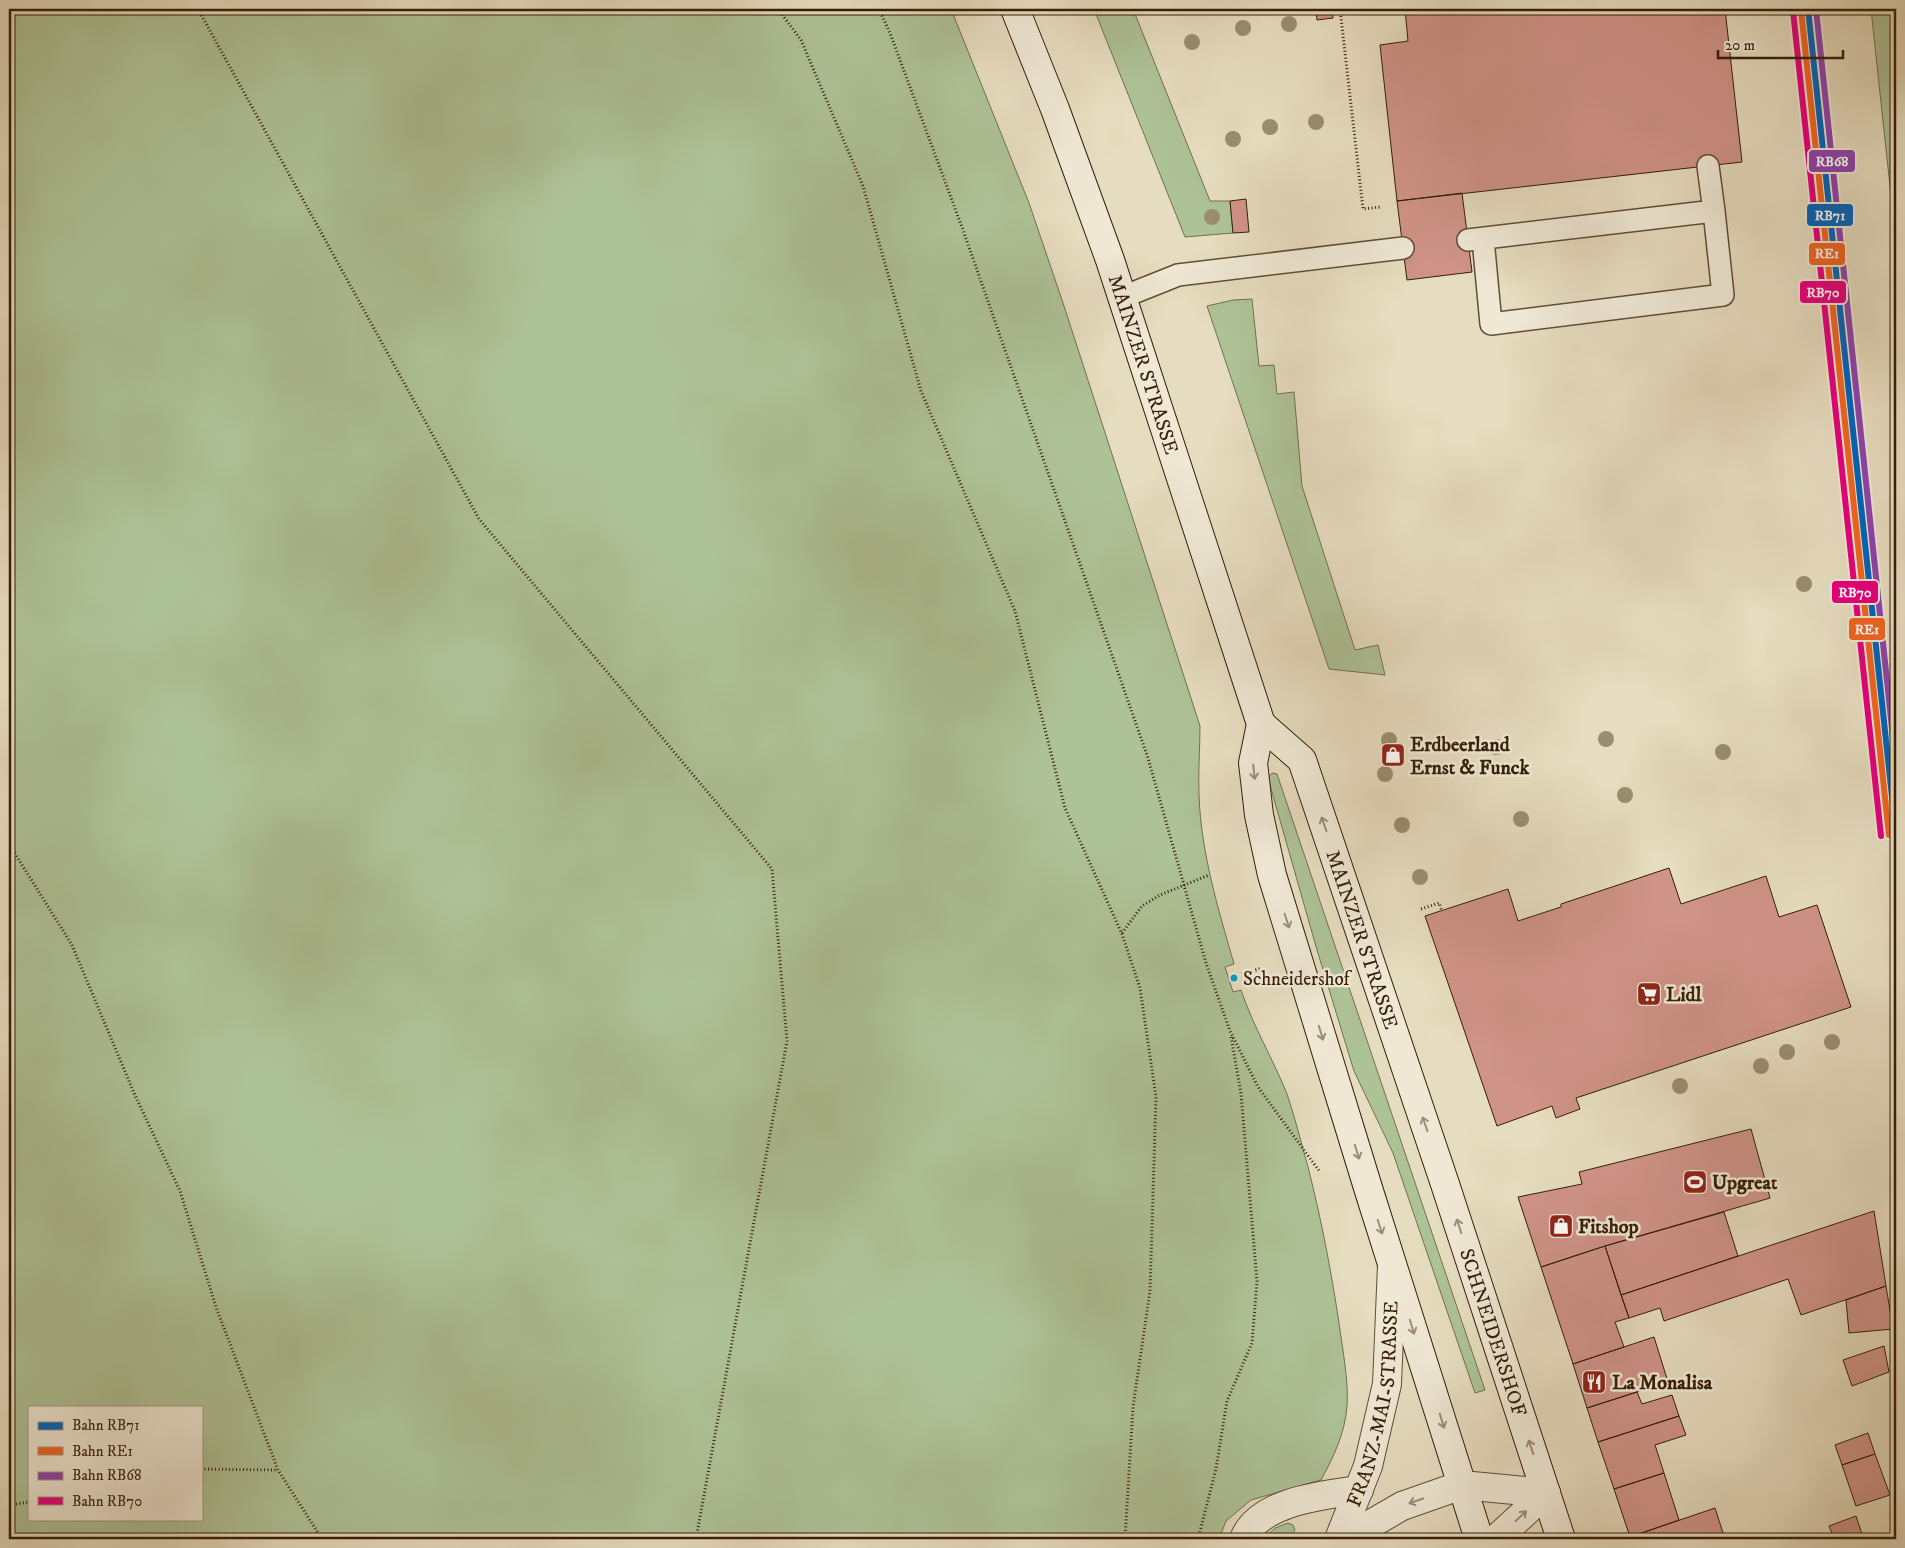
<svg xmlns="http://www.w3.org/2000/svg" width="1905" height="1548" font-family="'IM FELL DW Pica',serif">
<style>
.green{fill:#aec297;stroke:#72704f;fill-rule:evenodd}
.building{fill:#cf9388;stroke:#361e07}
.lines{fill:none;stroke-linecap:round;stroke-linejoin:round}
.service-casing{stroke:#624e35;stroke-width:24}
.minor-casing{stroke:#624e35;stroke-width:30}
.secondary-casing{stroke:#361e07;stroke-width:30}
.path{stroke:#361e07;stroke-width:3;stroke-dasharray:1 2.5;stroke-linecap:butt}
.service{stroke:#efe8d5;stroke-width:21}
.minor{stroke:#efe8d5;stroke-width:28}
.secondary{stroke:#efe8d5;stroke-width:28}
.rail-1-casing{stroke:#efe8d5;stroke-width:10}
.rail-2-casing{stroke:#efe8d5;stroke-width:10}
.rail-3-casing{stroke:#efe8d5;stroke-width:10}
.rail-4-casing{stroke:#efe8d5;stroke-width:10}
.rail-1{stroke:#0065bd;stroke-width:6}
.rail-2{stroke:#f26522;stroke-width:6}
.rail-3{stroke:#8e44ad;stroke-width:6}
.rail-4{stroke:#e5007d;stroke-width:6}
.tree{fill:#998e71}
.oneway{stroke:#9c8d78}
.bus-dot{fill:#03a2c4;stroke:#efe8d5;stroke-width:2}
.labels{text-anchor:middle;stroke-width:5;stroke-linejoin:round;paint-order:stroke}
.bus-label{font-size:19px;fill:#361e07;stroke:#efe8d5;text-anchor:start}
.street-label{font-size:20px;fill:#361e07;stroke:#efe8d5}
.poi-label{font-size:20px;font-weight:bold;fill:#361e07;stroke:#efe8d5;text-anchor:start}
.line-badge{stroke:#efe8d5;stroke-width:2}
.badge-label{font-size:14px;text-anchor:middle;font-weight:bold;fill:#fff}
</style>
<rect width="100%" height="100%" fill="#e6dcbf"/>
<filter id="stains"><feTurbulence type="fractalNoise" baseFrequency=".004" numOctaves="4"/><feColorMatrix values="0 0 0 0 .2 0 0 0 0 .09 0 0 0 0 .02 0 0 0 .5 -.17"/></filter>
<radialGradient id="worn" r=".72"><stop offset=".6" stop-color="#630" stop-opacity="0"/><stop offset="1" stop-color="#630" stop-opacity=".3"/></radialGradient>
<path class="green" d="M 9,9 L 951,9 L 1029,203 L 1063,303 L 1200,726 C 1200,749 1198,772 1199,795 C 1201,853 1218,908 1234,964 L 1225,967 L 1233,992 L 1241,990 C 1253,1026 1273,1059 1287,1094 C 1295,1118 1301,1142 1308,1167 C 1321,1218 1331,1270 1339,1323 C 1342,1346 1349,1382 1347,1406 C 1345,1433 1334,1456 1321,1480 L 1251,1500 L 1226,1521 L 1219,1539 L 9,1539 ZM 29,1407 L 201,1407 L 201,1519 L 29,1519 Z
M 1094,9 L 1133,9 L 1210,201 L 1230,201 L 1233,233 L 1185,237 Z
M 1871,9 L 1896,9 L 1896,242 Z
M 1252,299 L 1259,366 L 1274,365 L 1277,394 L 1294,392 L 1302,486 L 1355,650 L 1378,645 L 1385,675 L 1329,669 L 1207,306 L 1233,300 Z
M 1272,773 L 1277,774 L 1485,1390 L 1475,1393 L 1393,1153 L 1354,1071 L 1317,950 L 1268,778 Z
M 1288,1523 L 1293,1525 L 1295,1530 L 1288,1539 L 1263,1539 L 1275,1528 Z"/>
<path class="building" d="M 1316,9 L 1332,9 L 1333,18 L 1317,20 Z
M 1405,9 L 1725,9 L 1742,162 L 1397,201 L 1380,45 L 1408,41 Z
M 1462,193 L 1472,272 L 1407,280 L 1397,201 Z
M 1246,199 L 1249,232 L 1233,233 L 1230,201 Z
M 1669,868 L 1681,904 L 1766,876 L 1779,917 L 1817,905 L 1851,1007 L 1576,1098 L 1580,1109 L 1556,1118 L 1552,1106 L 1497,1126 L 1425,916 L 1508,889 L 1518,921 L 1561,907 L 1561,904 Z
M 1751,1129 L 1770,1198 L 1605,1246 L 1541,1267 L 1518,1197 L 1582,1184 L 1579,1172 Z
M 1874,1211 L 1886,1286 L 1801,1315 L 1788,1279 L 1664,1321 L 1660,1308 L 1629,1318 L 1621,1295 Z
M 1724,1212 L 1738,1256 L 1621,1295 L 1605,1246 Z
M 1605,1246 L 1629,1318 L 1615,1322 L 1624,1347 L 1573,1364 L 1541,1267 Z
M 1886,1286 L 1893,1329 L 1849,1333 L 1846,1300 Z
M 1654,1337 L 1668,1382 L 1587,1408 L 1573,1364 Z
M 1884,1346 L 1889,1372 L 1852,1386 L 1843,1360 Z
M 1637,1392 L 1642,1404 L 1672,1395 L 1679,1416 L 1598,1442 L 1587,1408 Z
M 1679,1416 L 1686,1435 L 1655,1445 L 1664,1473 L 1614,1489 L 1598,1442 Z
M 1868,1433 L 1875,1454 L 1842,1465 L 1835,1445 Z
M 1875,1454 L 1890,1495 L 1856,1506 L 1842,1465 Z
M 1664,1473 L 1679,1520 L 1630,1537 L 1614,1489 Z
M 1715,1508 L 1725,1539 L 1631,1539 L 1630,1537 Z
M 1856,1516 L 1862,1534 L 1846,1539 L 1834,1539 L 1829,1526 Z"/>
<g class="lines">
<defs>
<path id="service" d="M 1483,239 L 1491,324 L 1723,295 L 1714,211
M 1468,240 L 1714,211 L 1708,166
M 1123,297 L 1178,275 L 1403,248"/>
<g id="minor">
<path d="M 1244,1539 C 1259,1501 1324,1495 1359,1490"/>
<path id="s1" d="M 1339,1539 L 1368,1466 L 1387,1384 L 1392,1265"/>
<path d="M 1345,1539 L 1402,1506 L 1462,1485 L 1546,1493"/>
<path d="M 1496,1539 L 1546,1493"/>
</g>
<g id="secondary">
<path id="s2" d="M 1015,9 L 1055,109 L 1110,260 L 1261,724 L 1253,763 L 1259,815 L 1272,875 L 1369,1191 L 1479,1539"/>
<path id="s3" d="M 1261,724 L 1302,760 L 1445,1184 L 1561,1539"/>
</g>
</defs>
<use href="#service" class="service-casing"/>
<use href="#minor" class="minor-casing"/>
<use href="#secondary" class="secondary-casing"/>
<path class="path" d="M 198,9 L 479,519 L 772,869 L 787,1041 L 696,1539
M 778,9 L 801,40 L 863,186 L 921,391 L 1015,611 L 1065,808 L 1122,934 L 1140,988 L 1156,1097 L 1150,1291 L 1133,1407 L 1125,1539
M 879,9 L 890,33 L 963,230 L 1148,758 L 1206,963 L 1230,1031 L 1258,1087 L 1320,1172
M 1340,9 L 1363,209 L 1380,207
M 9,844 L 72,945 L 134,1093 L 180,1191 L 216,1307 L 278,1470 L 322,1539
M 1421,909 L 1439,903 L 1442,911
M 1122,933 L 1142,906 L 1160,895 L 1209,875
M 1242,974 L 1262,968
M 201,1469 L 278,1470
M 9,1505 L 29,1502
M 1192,1539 L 1210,1536
M 1198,1539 L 1216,1469 L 1227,1401 L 1252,1343 L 1257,1281 L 1241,1094 L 1231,1036"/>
<use href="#service" class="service"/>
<use href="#minor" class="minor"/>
<use href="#secondary" class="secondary"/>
<defs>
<path id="rail-1" d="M 1808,9 L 1896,834"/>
<path id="rail-2" d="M 1801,10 L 1889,835"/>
<path id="rail-3" d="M 1816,9 L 1896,766"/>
<path id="rail-4" d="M 1793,11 L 1881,836"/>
</defs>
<use href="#rail-1" class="rail-1-casing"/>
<use href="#rail-2" class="rail-2-casing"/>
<use href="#rail-3" class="rail-3-casing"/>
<use href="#rail-4" class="rail-4-casing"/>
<use href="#rail-1" class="rail-1"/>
<use href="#rail-2" class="rail-2"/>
<use href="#rail-3" class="rail-3"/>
<use href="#rail-4" class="rail-4"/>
</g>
<g class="tree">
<circle cx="1289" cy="24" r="8"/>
<circle cx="1243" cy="28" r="8"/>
<circle cx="1192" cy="42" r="8"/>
<circle cx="1316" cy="122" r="8"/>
<circle cx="1270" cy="127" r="8"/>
<circle cx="1233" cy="139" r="8"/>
<circle cx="1212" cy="217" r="8"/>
<circle cx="1804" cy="584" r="8"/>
<circle cx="1606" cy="739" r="8"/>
<circle cx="1389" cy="740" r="8"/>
<circle cx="1496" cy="747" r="8"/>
<circle cx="1723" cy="752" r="8"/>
<circle cx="1385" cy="774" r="8"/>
<circle cx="1625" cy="795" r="8"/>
<circle cx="1521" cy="819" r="8"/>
<circle cx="1402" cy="825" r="8"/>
<circle cx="1420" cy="877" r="8"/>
<circle cx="1832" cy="1042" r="8"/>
<circle cx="1787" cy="1052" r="8"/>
<circle cx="1761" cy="1066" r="8"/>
<circle cx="1680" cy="1086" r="8"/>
</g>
<defs><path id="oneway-shaft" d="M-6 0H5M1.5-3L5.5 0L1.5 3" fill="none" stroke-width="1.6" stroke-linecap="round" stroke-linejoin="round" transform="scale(1.25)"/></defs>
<g class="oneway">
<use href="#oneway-shaft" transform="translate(1254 772) rotate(84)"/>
<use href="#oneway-shaft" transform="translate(1324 824) rotate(-109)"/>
<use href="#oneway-shaft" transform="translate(1287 921) rotate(72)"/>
<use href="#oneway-shaft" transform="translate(1321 1033) rotate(73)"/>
<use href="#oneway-shaft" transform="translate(1425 1124) rotate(-109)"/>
<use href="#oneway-shaft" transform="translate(1357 1152) rotate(73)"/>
<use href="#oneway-shaft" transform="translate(1459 1226) rotate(-108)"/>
<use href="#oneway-shaft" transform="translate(1380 1227) rotate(72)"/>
<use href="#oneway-shaft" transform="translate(1412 1327) rotate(73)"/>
<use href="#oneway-shaft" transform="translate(1442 1421) rotate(73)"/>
<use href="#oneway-shaft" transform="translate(1531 1447) rotate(-108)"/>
<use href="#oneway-shaft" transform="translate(1416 1501) rotate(161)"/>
<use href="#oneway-shaft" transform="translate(1521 1516) rotate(-43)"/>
</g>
<defs>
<symbol id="shop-square" viewBox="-11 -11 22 22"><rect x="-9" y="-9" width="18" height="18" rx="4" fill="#8f2418" stroke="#efe8d5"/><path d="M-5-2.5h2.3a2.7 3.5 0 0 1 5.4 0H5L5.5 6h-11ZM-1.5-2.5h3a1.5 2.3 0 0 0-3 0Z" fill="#fff"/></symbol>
<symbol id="supermarket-square" viewBox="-11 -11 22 22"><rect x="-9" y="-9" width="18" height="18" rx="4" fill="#8f2418" stroke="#efe8d5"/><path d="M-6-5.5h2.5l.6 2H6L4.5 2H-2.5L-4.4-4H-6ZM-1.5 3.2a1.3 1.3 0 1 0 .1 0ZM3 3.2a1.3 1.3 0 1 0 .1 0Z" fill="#fff"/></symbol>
<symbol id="stadium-square" viewBox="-11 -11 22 22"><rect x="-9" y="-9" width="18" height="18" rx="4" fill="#8f2418" stroke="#efe8d5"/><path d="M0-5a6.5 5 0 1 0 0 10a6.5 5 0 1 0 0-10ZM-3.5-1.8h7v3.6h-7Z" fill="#fff"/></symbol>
<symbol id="restaurant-square" viewBox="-11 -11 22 22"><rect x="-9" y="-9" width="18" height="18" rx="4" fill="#8f2418" stroke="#efe8d5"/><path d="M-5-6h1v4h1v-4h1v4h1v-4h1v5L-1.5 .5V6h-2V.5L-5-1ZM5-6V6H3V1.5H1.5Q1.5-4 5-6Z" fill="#fff"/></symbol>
</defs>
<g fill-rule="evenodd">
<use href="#shop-square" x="1379" y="741" width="28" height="28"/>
<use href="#supermarket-square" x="1635" y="980" width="28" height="28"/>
<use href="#stadium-square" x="1681" y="1168" width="28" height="28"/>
<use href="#shop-square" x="1547" y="1212" width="28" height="28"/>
<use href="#restaurant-square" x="1580" y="1368" width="28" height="28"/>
</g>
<circle class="bus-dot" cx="1234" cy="978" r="4.5"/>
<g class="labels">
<g class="bus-label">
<text x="1243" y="985">Schneidershof</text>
</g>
<g class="street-label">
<text dy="7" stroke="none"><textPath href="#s2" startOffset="378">MAINZER STRASSE</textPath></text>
<text dy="7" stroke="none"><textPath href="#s3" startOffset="244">MAINZER STRASSE</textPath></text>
<text dy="7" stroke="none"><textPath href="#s3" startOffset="658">SCHNEIDERSHOF</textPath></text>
<text dy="7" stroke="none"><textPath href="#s1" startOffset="141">FRANZ-MAI-STRASSE</textPath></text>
</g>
<g class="poi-label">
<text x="1410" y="751">Erdbeerland<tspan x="1410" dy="23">Ernst &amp; Funck</tspan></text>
<text x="1666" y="1001">Lidl</text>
<text x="1712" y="1189">Upgreat</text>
<text x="1578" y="1233">Fitshop</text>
<text x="1612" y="1389">La Monalisa</text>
</g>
</g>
<g class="line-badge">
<rect x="1808" y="149" width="48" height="24" rx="5" fill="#8e44ad"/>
<rect x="1806" y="203" width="48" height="24" rx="5" fill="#0065bd"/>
<rect x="1808" y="242" width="38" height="24" rx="5" fill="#f26522"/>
<rect x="1799" y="280" width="48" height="24" rx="5" fill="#e5007d"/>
<rect x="1831" y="580" width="48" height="24" rx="5" fill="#e5007d"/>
<rect x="1848" y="617" width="38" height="24" rx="5" fill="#f26522"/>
</g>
<g class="badge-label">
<text x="1832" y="166">RB68</text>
<text x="1830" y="220">RB71</text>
<text x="1827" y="258">RE1</text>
<text x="1823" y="297">RB70</text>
<text x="1855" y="597">RB70</text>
<text x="1867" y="634">RE1</text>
</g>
<rect width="1905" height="1548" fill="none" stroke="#e6dcbf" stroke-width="30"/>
<rect x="10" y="10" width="1885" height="1528" fill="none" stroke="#361e07" stroke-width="2.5"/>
<rect x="15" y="15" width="1875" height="1518" fill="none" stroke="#361e07"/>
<rect x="28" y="1406" width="175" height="115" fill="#efe8d5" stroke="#a59783"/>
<rect x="38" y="1422" width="25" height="8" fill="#0065bd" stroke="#a59783"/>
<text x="72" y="1430" font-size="15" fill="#361e07">Bahn RB71</text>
<rect x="38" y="1447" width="25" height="8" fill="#f26522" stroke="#a59783"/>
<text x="72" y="1456" font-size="15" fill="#361e07">Bahn RE1</text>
<rect x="38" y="1472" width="25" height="8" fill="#8e44ad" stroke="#a59783"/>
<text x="72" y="1480" font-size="15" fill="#361e07">Bahn RB68</text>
<rect x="38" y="1497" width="25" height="8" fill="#e5007d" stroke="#a59783"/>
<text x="72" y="1506" font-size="15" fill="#361e07">Bahn RB70</text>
<path d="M1718 50v8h125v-8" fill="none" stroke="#361e07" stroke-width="2.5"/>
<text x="1725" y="50" font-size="15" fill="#361e07" stroke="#efe8d5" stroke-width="4" paint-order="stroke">20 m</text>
<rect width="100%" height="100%" filter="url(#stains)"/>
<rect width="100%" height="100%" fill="url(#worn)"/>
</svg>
